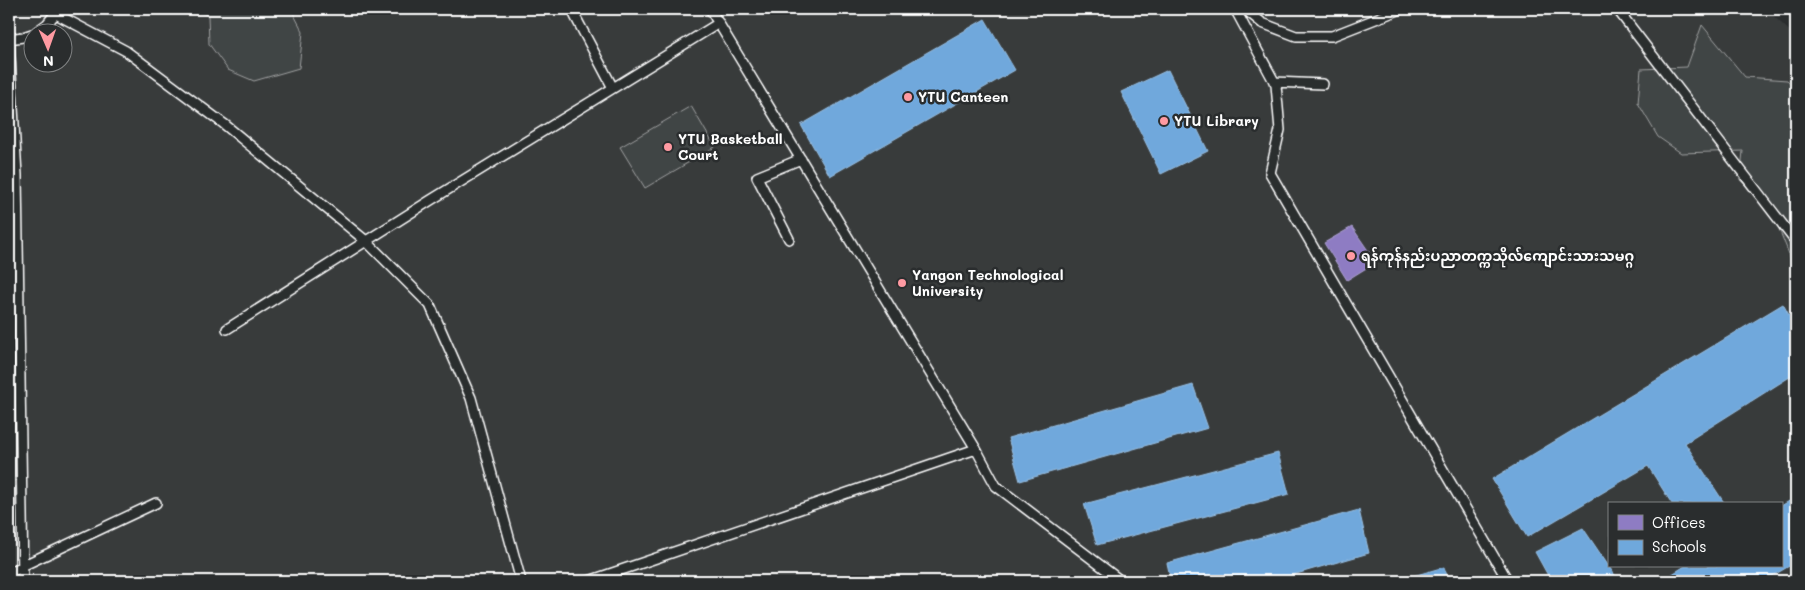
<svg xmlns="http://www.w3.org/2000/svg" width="1805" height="590" font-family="Mali,'Noto Sans Myanmar',sans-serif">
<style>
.built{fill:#373a3b;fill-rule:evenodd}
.green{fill:#414445;stroke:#a0a2a2}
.offices{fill:#8e7cc3;stroke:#b0a3d5}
.schools{fill:#6fa8dc;stroke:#9ac2e6}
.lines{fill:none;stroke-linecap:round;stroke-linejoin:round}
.service-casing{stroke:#fff;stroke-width:12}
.service{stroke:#2a2d2e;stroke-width:9}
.poi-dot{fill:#ff9aa2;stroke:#2a2d2e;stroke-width:2}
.labels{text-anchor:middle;stroke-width:5;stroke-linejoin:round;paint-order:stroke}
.poi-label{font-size:14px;font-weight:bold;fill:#fff;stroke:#2a2d2e;text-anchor:start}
</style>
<rect width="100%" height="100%" fill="#2a2d2e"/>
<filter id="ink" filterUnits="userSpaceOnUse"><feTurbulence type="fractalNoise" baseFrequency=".02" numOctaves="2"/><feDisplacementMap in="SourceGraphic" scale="10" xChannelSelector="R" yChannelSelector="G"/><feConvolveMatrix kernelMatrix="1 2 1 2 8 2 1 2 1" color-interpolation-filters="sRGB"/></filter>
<g filter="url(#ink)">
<path class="built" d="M 9,9 L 1766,9 L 1796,37 L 1796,581 L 9,581 ZM 32,32 L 62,32 L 62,62 L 32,62 ZM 1609,504 L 1781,504 L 1781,566 L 1609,566 Z"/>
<path class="green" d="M 195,9 L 291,9 L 303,32 L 299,68 L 254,81 L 228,70 L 209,44 L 208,16 Z
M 1702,25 L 1745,77 L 1787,80 L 1796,88 L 1796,294 L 1791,259 L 1771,209 L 1740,180 L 1743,151 L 1681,153 L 1658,137 L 1638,103 L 1641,69 L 1687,67 Z
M 691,106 L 715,147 L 645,188 L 620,147 Z"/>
<path class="offices" d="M 1352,227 L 1376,262 L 1347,280 L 1324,243 Z"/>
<path class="schools" d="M 985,19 L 1015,70 L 830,176 L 801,125 Z
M 1168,70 L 1208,151 L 1161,174 L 1121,92 Z
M 1783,304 L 1796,328 L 1796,373 L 1685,443 L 1725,504 L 1672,504 L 1648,466 L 1527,537 L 1492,479 Z
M 1193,385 L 1208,428 L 1020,481 L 1008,438 Z
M 1278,453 L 1289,494 L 1097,545 L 1084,504 Z
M 1796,497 L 1796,562 L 1769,578 L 1771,581 L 1661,581 L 1685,566 L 1781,566 L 1781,506 Z
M 1359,510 L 1369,553 L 1272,581 L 1171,581 L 1167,563 Z
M 1583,528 L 1616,577 L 1609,581 L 1551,581 L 1535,552 Z
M 1444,567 L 1449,581 L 1396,581 Z"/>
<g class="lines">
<defs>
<path id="service" d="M 576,9 L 575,16 L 613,88
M 710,9 L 976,449 L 996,486 L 1121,581
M 1235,9 L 1276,85 L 1280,130 L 1270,173 L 1508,581
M 1245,9 L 1262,23 L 1296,36 L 1332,36 L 1401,9
M 1617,9 L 1796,242
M 56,14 L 126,51 L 224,124 L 366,241 L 430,305 L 471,398 L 521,581
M 36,32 L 47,24 L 58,10
M 9,39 L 17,175 L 23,581
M 9,39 L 23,37 L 32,34
M 1274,82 L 1323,84
M 789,239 L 757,177 L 801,159
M 227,329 L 431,200 L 719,23
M 9,574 L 22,566 L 156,503
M 589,581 L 976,449"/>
</defs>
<use href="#service" class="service-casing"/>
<use href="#service" class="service"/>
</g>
</g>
<g class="poi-dot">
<circle cx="908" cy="97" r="5"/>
<circle cx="1164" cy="121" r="5"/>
<circle cx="668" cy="147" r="5"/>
<circle cx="1351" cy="256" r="5"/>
<circle cx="902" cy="283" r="5"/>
</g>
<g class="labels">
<g class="poi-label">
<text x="918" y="102">YTU Canteen</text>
<text x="1174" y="126">YTU Library</text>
<text x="678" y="144">YTU Basketball<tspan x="678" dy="16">Court</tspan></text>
<text x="1361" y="261">ရန်ကုန်နည်းပညာတက္ကသိုလ်ကျောင်းသားသမဂ္ဂ</text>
<text x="912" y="280">Yangon Technological<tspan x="912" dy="16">University</tspan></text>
</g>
</g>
<rect width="1805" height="590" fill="none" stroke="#2a2d2e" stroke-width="30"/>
<rect x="15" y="15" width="1775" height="560" fill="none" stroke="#fff" stroke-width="2" filter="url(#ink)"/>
<rect x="1608" y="502" width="175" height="65" fill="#2a2d2e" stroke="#7f8182"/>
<rect x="1618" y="515" width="25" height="15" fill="#8e7cc3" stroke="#7f8182"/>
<text x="1652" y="528" font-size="15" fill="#ffffff">Offices</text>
<rect x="1618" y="540" width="25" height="15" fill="#6fa8dc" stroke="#7f8182"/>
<text x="1652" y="552" font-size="15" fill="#ffffff">Schools</text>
<g transform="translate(48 48) rotate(178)"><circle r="24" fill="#2a2d2e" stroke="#7f8182"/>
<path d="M0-4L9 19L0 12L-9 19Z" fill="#ff9aa2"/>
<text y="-8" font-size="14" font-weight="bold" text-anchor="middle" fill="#ffffff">N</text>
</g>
</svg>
